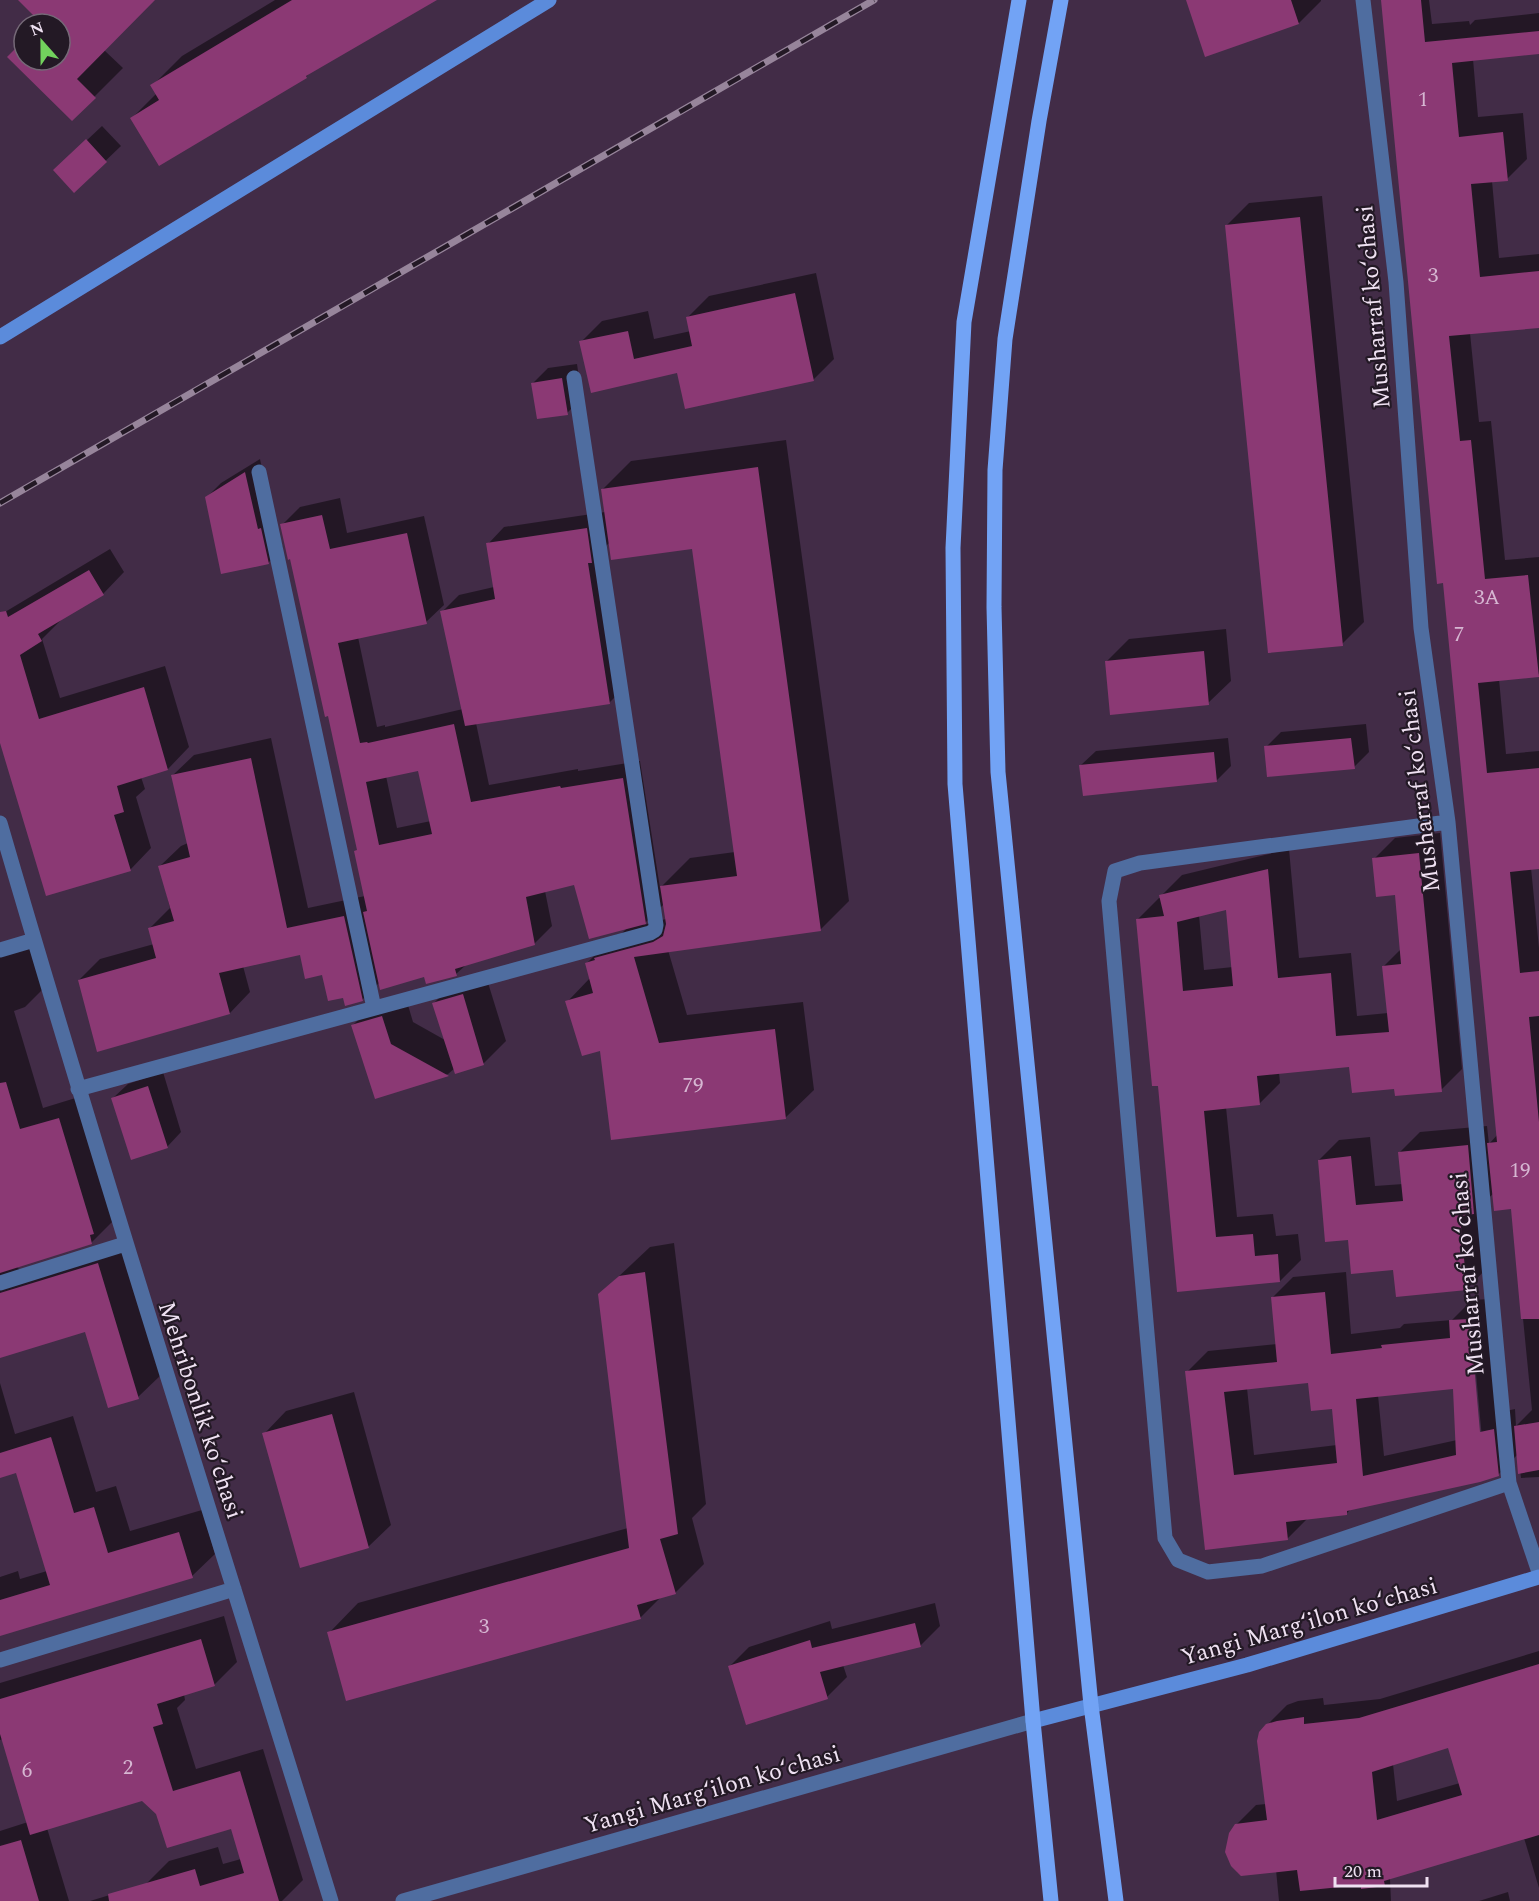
<svg xmlns="http://www.w3.org/2000/svg" width="1539" height="1901" font-family="Spectral,serif">
<style>
.shadow{fill:#0007;fill-rule:evenodd}
.building{fill:#8b3974;fill-rule:evenodd}
.lines{fill:none;stroke-linecap:round;stroke-linejoin:round}
.street{stroke:#4f6da0;stroke-width:15}
.secondary{stroke:#5b8bdb;stroke-width:15}
.primary{stroke:#72a3f5;stroke-width:15}
.rail-casing{stroke:#97859b;stroke-width:7}
.rail{stroke:#231925;stroke-width:4.5;stroke-dasharray:14;stroke-linecap:butt}
.labels{text-anchor:middle;stroke-width:4.5;stroke-linejoin:round;paint-order:stroke}
.number-label{font-size:21px;fill:#d6b7d2}
.street-label{font-size:24px;fill:#efe1f2;stroke:#231925}
</style>
<rect width="100%" height="100%" fill="#422c47"/>
<path class="shadow" d="M 20,0 L 153,0 L 104,50 L 123,68 L 72,119 L 9,57 L 24,42 L 24,60 L 60,60 L 60,24 L 42,24 L 43,22 Z
M 275,0 L 434,0 L 311,71 L 306,77 L 132,118 L 157,93 L 152,86 L 182,56 Z
M 1187,0 L 1321,0 L 1321,1 L 1299,23 Z
M 1382,0 L 1429,0 L 1432,24 L 1469,21 L 1470,25 L 1475,20 L 1539,13 L 1539,52 L 1473,59 L 1478,117 L 1523,113 L 1527,159 L 1507,179 L 1492,181 L 1499,258 L 1539,254 L 1539,326 L 1470,333 L 1479,422 L 1491,421 L 1505,560 L 1539,557 L 1539,674 L 1499,679 L 1506,754 L 1539,751 L 1539,867 L 1531,868 L 1539,948 L 1539,1481 L 1539,1477 L 1521,1478 L 1518,1454 L 1498,1475 L 1351,1509 L 1347,1513 L 1308,1518 L 1287,1539 L 1207,1548 L 1187,1372 L 1208,1351 L 1277,1344 L 1272,1298 L 1293,1277 L 1346,1272 L 1351,1334 L 1400,1328 L 1404,1324 L 1452,1320 L 1472,1300 L 1490,1299 L 1501,1412 L 1515,1409 L 1516,1426 L 1532,1410 L 1512,1207 L 1494,1193 L 1480,1206 L 1486,1269 L 1467,1289 L 1394,1268 L 1349,1238 L 1319,1160 L 1339,1140 L 1370,1137 L 1375,1186 L 1403,1184 L 1400,1152 L 1420,1132 L 1487,1126 L 1489,1144 L 1498,1134 L 1444,581 ZM 1473,1363 L 1475,1363 L 1482,1439 L 1479,1439 ZM 1309,1382 L 1333,1407 L 1337,1445 L 1254,1455 L 1247,1388 ZM 1454,1388 L 1457,1440 L 1384,1456 L 1378,1395 Z
M 102,126 L 121,146 L 74,191 L 70,156 Z
M 1322,196 L 1364,622 L 1342,644 L 1227,225 L 1249,203 Z
M 816,273 L 834,359 L 813,380 L 679,371 L 592,391 L 581,342 L 602,321 L 648,311 L 654,339 L 691,331 L 688,317 L 709,296 Z
M 577,364 L 582,398 L 567,413 L 533,383 L 548,368 Z
M 786,440 L 849,901 L 821,929 L 668,950 L 687,1015 L 803,1002 L 814,1090 L 785,1118 L 601,1049 L 567,1002 L 590,978 L 586,964 L 615,935 L 621,934 L 627,928 L 575,883 L 545,891 L 552,926 L 534,944 L 467,964 L 456,974 L 425,976 L 380,982 L 362,1000 L 344,996 L 301,953 L 243,966 L 250,992 L 230,1013 L 79,980 L 100,959 L 154,944 L 150,928 L 170,908 L 160,866 L 181,846 L 188,843 L 173,775 L 194,755 L 271,738 L 308,908 L 365,896 L 358,849 L 329,715 L 291,557 L 282,525 L 300,507 L 340,498 L 347,533 L 424,516 L 444,605 L 426,622 L 358,637 L 377,727 L 385,725 L 385,727 L 463,709 L 442,612 L 459,595 L 494,587 L 488,544 L 504,527 L 605,512 L 602,490 L 631,461 ZM 610,542 L 694,547 L 735,852 L 690,858 L 660,888 L 640,761 L 578,771 L 578,769 L 489,785 L 476,723 L 609,703 L 626,686 L 605,547 ZM 419,769 L 431,821 L 397,828 L 386,776 ZM 664,904 L 666,919 L 643,925 Z
M 260,459 L 272,515 L 283,548 L 268,563 L 206,498 L 221,483 Z
M 110,549 L 124,572 L 103,594 L 63,618 L 42,639 L 60,698 L 165,666 L 189,747 L 168,769 L 141,777 L 145,789 L 136,797 L 151,848 L 130,870 L 0,738 L 0,615 Z
M 1226,629 L 1231,681 L 1208,703 L 1107,661 L 1129,639 Z
M 1366,724 L 1369,752 L 1354,767 L 1266,747 L 1281,732 Z
M 1228,738 L 1231,766 L 1216,781 L 1081,765 L 1096,751 Z
M 1440,833 L 1462,1069 L 1441,1090 L 1396,1087 L 1351,1065 L 1279,1072 L 1280,1083 L 1259,1104 L 1226,1107 L 1237,1217 L 1273,1214 L 1276,1236 L 1298,1234 L 1301,1260 L 1280,1281 L 1179,1291 L 1159,1084 L 1138,919 L 1159,898 L 1161,898 L 1161,896 L 1182,875 L 1289,849 L 1299,958 L 1351,953 L 1357,1016 L 1388,1013 L 1384,966 L 1401,949 L 1396,893 L 1374,859 L 1395,838 ZM 1227,908 L 1233,967 L 1204,970 L 1199,915 Z
M 34,942 L 47,985 L 25,1007 L 14,1011 L 43,1108 L 82,1096 L 114,1220 L 91,1243 L 16,1266 L 20,1270 L 120,1241 L 161,1375 L 138,1397 L 86,1331 L 0,1356 L 0,952 Z
M 485,973 L 506,1041 L 484,1063 L 456,1072 L 454,1069 L 448,1074 L 376,1097 L 353,1025 L 375,1003 L 405,995 L 413,1022 L 445,1040 L 434,1003 L 456,981 Z
M 163,1072 L 181,1132 L 167,1147 L 113,1098 L 128,1084 Z
M 674,1243 L 706,1504 L 692,1518 L 704,1564 L 675,1593 L 661,1597 L 640,1618 L 329,1633 L 358,1603 L 628,1528 L 599,1295 L 650,1247 Z
M 0,1383 L 15,1434 L 73,1416 L 96,1492 L 116,1486 L 130,1531 L 202,1510 L 215,1554 L 192,1576 L 0,1635 L 0,1577 L 18,1571 L 20,1579 L 47,1571 L 17,1471 L 0,1476 Z
M 354,1392 L 391,1525 L 368,1547 L 264,1434 L 286,1411 Z
M 935,1603 L 940,1626 L 920,1646 L 843,1665 L 847,1677 L 827,1697 L 729,1667 L 749,1647 L 830,1621 L 832,1629 Z
M 224,1616 L 237,1662 L 214,1685 L 184,1694 L 185,1700 L 177,1708 L 196,1769 L 263,1749 L 303,1880 L 282,1901 L 90,1901 L 146,1884 L 169,1861 L 218,1847 L 223,1864 L 241,1859 L 232,1827 L 158,1813 L 142,1799 L 47,1828 L 69,1901 L 0,1901 L 0,1831 L 28,1822 L 3,1739 L 0,1740 L 0,1683 Z
M 1539,1651 L 1539,1888 L 1524,1838 L 1392,1877 L 1390,1879 L 1391,1901 L 1279,1901 L 1276,1870 L 1236,1825 L 1256,1805 L 1266,1804 L 1267,1725 L 1287,1705 L 1298,1701 L 1323,1698 L 1324,1705 L 1380,1699 ZM 1449,1746 L 1460,1783 L 1397,1801 L 1393,1764 Z
M 1508,1892 L 1510,1901 L 1479,1901 Z"/>
<path class="building" d="M 18,0 L 155,0 L 77,79 L 96,98 L 72,121 L 7,57 L 24,40 L 24,60 L 60,60 L 60,24 L 39,24 L 41,23 Z
M 292,0 L 437,0 L 306,76 L 307,78 L 159,166 L 130,118 L 159,100 L 150,85 Z
M 1186,0 L 1291,0 L 1299,24 L 1205,57 Z
M 1381,0 L 1421,0 L 1425,42 L 1539,31 L 1539,54 L 1452,63 L 1459,137 L 1503,132 L 1508,181 L 1471,184 L 1480,277 L 1539,271 L 1539,328 L 1449,336 L 1460,441 L 1471,440 L 1485,579 L 1528,575 L 1539,677 L 1478,683 L 1487,773 L 1539,768 L 1539,869 L 1510,872 L 1520,973 L 1539,971 L 1539,1016 L 1529,1017 L 1539,1122 L 1539,1319 L 1521,1319 L 1511,1209 L 1494,1211 L 1487,1143 L 1497,1142 L 1443,583 L 1437,584 Z
M 86,139 L 107,162 L 74,193 L 53,170 Z
M 1300,217 L 1343,646 L 1268,653 L 1225,225 Z
M 795,293 L 814,381 L 685,409 L 677,373 L 591,393 L 579,341 L 628,331 L 634,359 L 692,346 L 686,317 Z
M 562,378 L 568,415 L 537,419 L 531,383 Z
M 758,467 L 821,931 L 634,957 L 659,1043 L 775,1029 L 786,1119 L 611,1140 L 600,1051 L 582,1056 L 565,1001 L 593,993 L 585,963 L 595,960 L 594,958 L 653,942 L 663,936 L 666,924 L 660,886 L 737,876 L 692,549 L 611,560 L 601,489 Z
M 245,472 L 258,529 L 261,528 L 269,564 L 221,574 L 205,497 Z
M 322,515 L 330,549 L 407,533 L 427,624 L 338,643 L 360,743 L 367,742 L 368,743 L 454,724 L 471,802 L 560,786 L 561,788 L 623,778 L 646,924 L 589,939 L 574,885 L 526,897 L 535,945 L 455,969 L 457,976 L 426,984 L 424,977 L 380,990 L 363,912 L 367,911 L 354,851 L 357,850 L 328,716 L 325,717 L 290,559 L 288,560 L 280,524 ZM 418,771 L 432,834 L 379,845 L 366,782 Z
M 587,528 L 592,563 L 588,563 L 610,704 L 465,726 L 440,611 L 495,599 L 486,543 Z
M 89,570 L 104,595 L 38,634 L 42,641 L 20,655 L 39,719 L 144,687 L 168,770 L 117,786 L 124,812 L 114,815 L 131,871 L 46,896 L 0,743 L 0,612 L 6,611 L 8,617 Z
M 1204,651 L 1209,705 L 1110,715 L 1105,661 Z
M 1351,738 L 1355,769 L 1267,777 L 1264,746 Z
M 1214,752 L 1217,782 L 1083,796 L 1079,765 Z
M 251,758 L 287,928 L 344,916 L 363,1001 L 345,1006 L 343,998 L 328,1001 L 322,975 L 305,979 L 300,955 L 219,973 L 230,1014 L 97,1052 L 78,980 L 156,958 L 148,928 L 174,921 L 158,866 L 190,857 L 171,775 Z
M 1419,853 L 1442,1092 L 1395,1096 L 1394,1089 L 1352,1093 L 1349,1067 L 1257,1076 L 1260,1105 L 1204,1111 L 1216,1237 L 1253,1234 L 1255,1256 L 1278,1254 L 1280,1282 L 1177,1292 L 1158,1086 L 1152,1086 L 1136,919 L 1164,916 L 1159,895 L 1268,869 L 1278,978 L 1331,973 L 1336,1036 L 1389,1032 L 1382,966 L 1401,964 L 1395,895 L 1376,897 L 1372,858 ZM 1226,910 L 1233,986 L 1183,991 L 1177,922 Z
M 463,994 L 484,1065 L 455,1074 L 432,1003 Z
M 382,1016 L 391,1044 L 449,1076 L 375,1099 L 351,1025 Z
M 6,1082 L 20,1129 L 59,1118 L 94,1234 L 90,1235 L 92,1244 L 0,1273 L 0,1083 Z
M 148,1086 L 168,1148 L 131,1160 L 111,1098 Z
M 1468,1145 L 1474,1214 L 1460,1216 L 1467,1290 L 1396,1297 L 1393,1270 L 1351,1274 L 1348,1240 L 1325,1242 L 1318,1160 L 1351,1156 L 1356,1205 L 1403,1201 L 1398,1152 Z
M 98,1263 L 139,1399 L 108,1408 L 85,1332 L 0,1358 L 0,1293 Z
M 645,1272 L 678,1534 L 660,1539 L 676,1594 L 637,1605 L 641,1619 L 346,1701 L 327,1632 L 629,1548 L 598,1294 L 619,1276 Z
M 1325,1292 L 1331,1354 L 1382,1348 L 1381,1345 L 1450,1338 L 1449,1320 L 1470,1319 L 1480,1432 L 1494,1429 L 1499,1476 L 1480,1482 L 1347,1511 L 1347,1515 L 1286,1522 L 1288,1540 L 1205,1550 L 1185,1371 L 1277,1362 L 1271,1297 ZM 1308,1383 L 1311,1411 L 1332,1409 L 1337,1463 L 1234,1475 L 1224,1392 ZM 1453,1389 L 1456,1455 L 1363,1476 L 1356,1399 Z
M 332,1414 L 369,1548 L 300,1568 L 262,1433 Z
M 1539,1422 L 1539,1470 L 1518,1474 L 1514,1426 Z
M 51,1437 L 74,1513 L 94,1507 L 108,1553 L 179,1532 L 193,1578 L 0,1636 L 0,1600 L 50,1585 L 16,1473 L 0,1478 L 0,1453 Z
M 915,1623 L 921,1647 L 820,1672 L 828,1699 L 746,1725 L 728,1666 L 810,1640 L 812,1648 Z
M 201,1639 L 215,1686 L 157,1704 L 163,1724 L 153,1727 L 173,1791 L 240,1771 L 279,1901 L 109,1901 L 108,1894 L 195,1869 L 200,1886 L 244,1873 L 231,1829 L 167,1848 L 156,1814 L 142,1801 L 30,1835 L 0,1734 L 0,1699 Z
M 1539,1664 L 1539,1835 L 1384,1881 L 1385,1886 L 1361,1889 L 1361,1885 L 1300,1891 L 1297,1870 L 1241,1876 L 1231,1866 L 1225,1852 L 1229,1833 L 1235,1824 L 1267,1820 L 1257,1741 L 1259,1732 L 1266,1724 L 1277,1721 L 1304,1717 L 1304,1724 L 1359,1718 ZM 1448,1748 L 1462,1795 L 1377,1820 L 1372,1772 Z
M 21,1840 L 39,1901 L 0,1901 L 0,1846 Z"/>
<g class="lines">
<path class="street" d="M 1363,0 L 1396,282 L 1421,628 L 1448,822 L 1509,1483 L 1539,1572
M 259,472 L 374,1008
M 1448,822 L 1140,863 L 1115,871 L 1109,901 L 1165,1538 L 1178,1560 L 1208,1572 L 1262,1566 L 1509,1483
M 0,823 C 105,1184 220,1542 331,1901
M 0,950 L 34,940
M 78,1089 L 650,933 L 655,930 L 656,925 L 574,378
M 0,1283 L 125,1244
M 0,1660 L 234,1589
M 403,1901 L 1033,1721"/>
<path class="secondary" d="M 0,337 L 549,0
M 1033,1721 L 1247,1665 L 1539,1577"/>
<path class="primary" d="M 1019,0 L 964,322 L 953,548 L 955,784 L 1033,1721 L 1051,1901
M 1061,0 L 1039,121 L 1005,339 L 995,470 L 994,607 L 998,772 L 1091,1705 L 1116,1901"/>
<defs>
<path id="rail" d="M 0,503 L 874,0"/>
</defs>
<use href="#rail" class="rail-casing"/>
<use href="#rail" class="rail"/>
</g>
<g class="labels">
<g class="number-label">
<text x="1423" y="106">1</text>
<text x="1433" y="282">3</text>
<text x="1487" y="604">3А</text>
<text x="1459" y="641">7</text>
<text x="693" y="1092">79</text>
<text x="1520" y="1177">19</text>
<text x="484" y="1633">3</text>
<text x="128" y="1774">2</text>
<text x="27" y="1777">6</text>
</g>
<g class="street-label">
<text transform="translate(1373 307) rotate(-95)" y="8">Musharraf koʻchasi</text>
<text transform="translate(1419 791) rotate(-97)" y="8">Musharraf koʻchasi</text>
<text transform="translate(1467 1274) rotate(-95)" y="8">Musharraf koʻchasi</text>
<text transform="translate(201 1410) rotate(72)" y="8">Mehribonlik koʻchasi</text>
<text transform="translate(1309 1621) rotate(-16)" y="8">Yangi Margʻilon koʻchasi</text>
<text transform="translate(712 1789) rotate(-16)" y="8">Yangi Margʻilon koʻchasi</text>
</g>
</g>
<g transform="translate(42 42) rotate(339)"><circle r="28" fill="#231925" stroke="#756977" stroke-width="1.5"/>
<path d="M0-4.5L10 22L0 15L-10 22Z" fill="#72d25d"/>
<text y="-9" font-size="16" font-weight="bold" text-anchor="middle" fill="#efe1f2">N</text>
</g>
<path d="M1335 1877v9h92v-9" fill="none" stroke="#efe1f2" stroke-width="3"/>
<text x="1344" y="1877" font-size="18" fill="#efe1f2" stroke="#231925" stroke-width="4.5" paint-order="stroke">20 m</text>
</svg>
